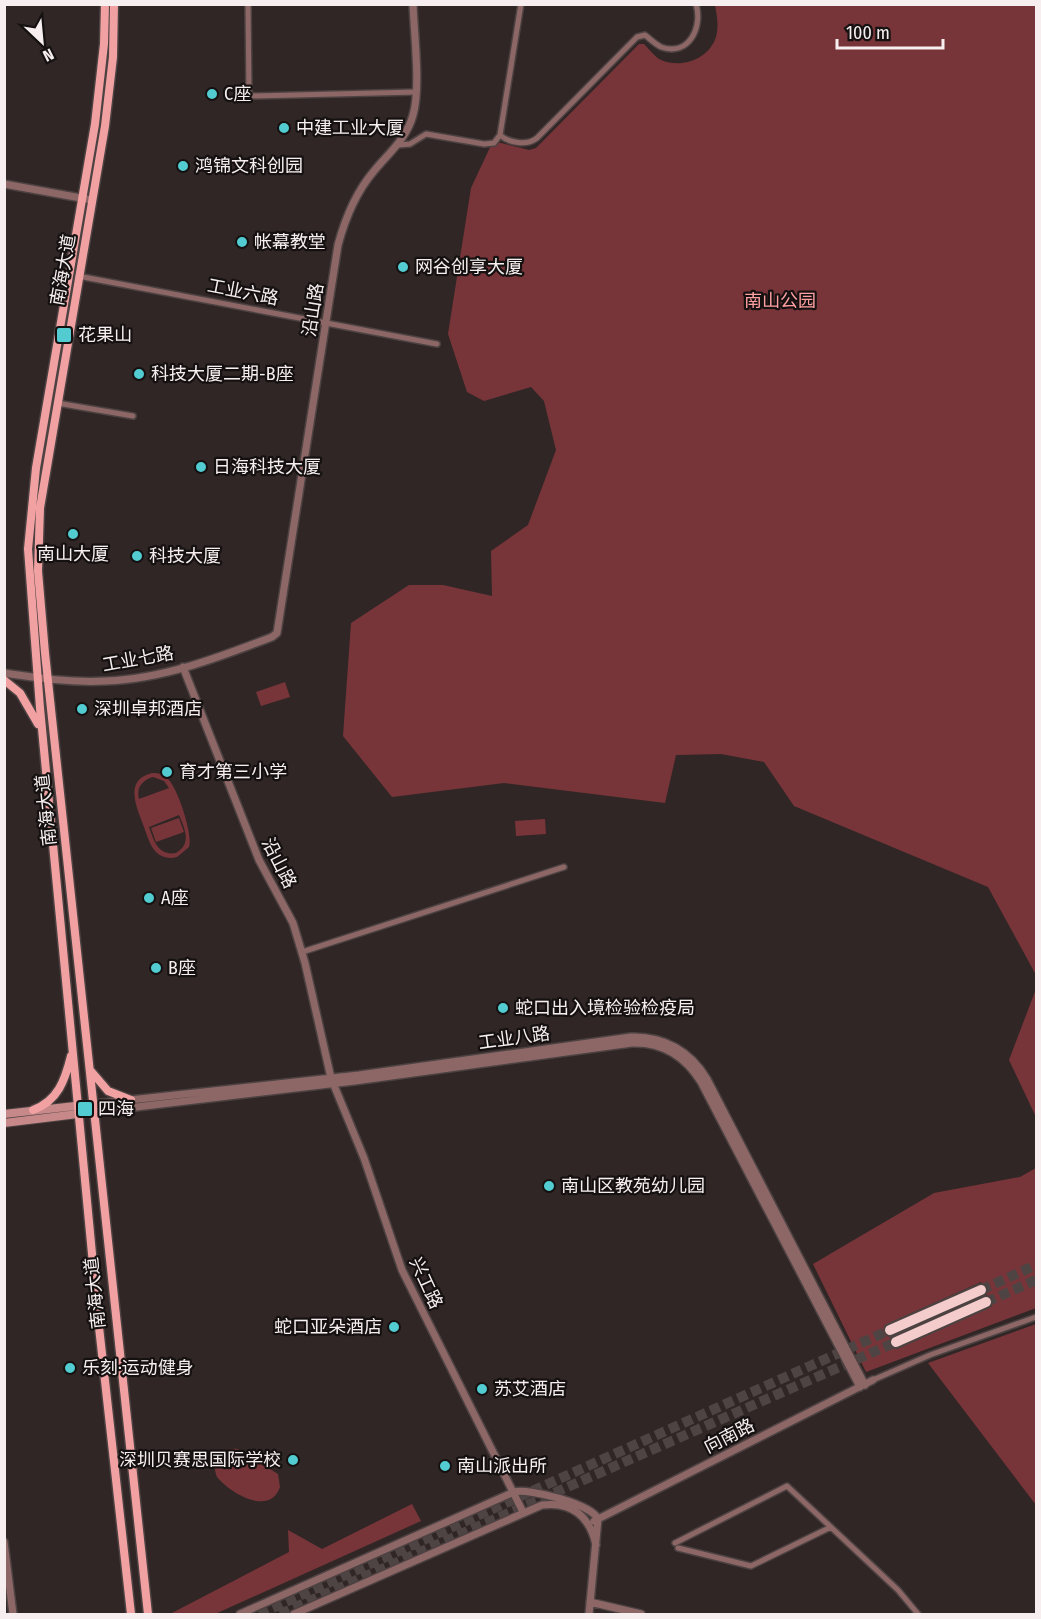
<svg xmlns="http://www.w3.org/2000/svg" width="1041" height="1619" font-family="'Fira Sans Condensed','Noto Sans SC',sans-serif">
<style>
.green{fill:#783539;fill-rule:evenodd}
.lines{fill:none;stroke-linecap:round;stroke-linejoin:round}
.motorway-tunnel{stroke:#4f4444;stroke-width:10;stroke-dasharray:10 5;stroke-linecap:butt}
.minor-casing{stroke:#4d4242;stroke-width:8}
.tertiary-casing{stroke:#4d4242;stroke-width:10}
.secondary-casing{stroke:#4d4242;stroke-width:10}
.primary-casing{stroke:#4d4242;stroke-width:11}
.motorway-casing{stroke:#4d4242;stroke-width:14}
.minor{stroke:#8d6666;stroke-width:5}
.tertiary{stroke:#8d6666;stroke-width:7}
.secondary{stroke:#c68888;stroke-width:8}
.primary{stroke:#f2a1a2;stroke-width:8}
.motorway{stroke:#f4cccb;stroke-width:10}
.poi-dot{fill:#52ccd1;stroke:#151111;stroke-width:2}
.labels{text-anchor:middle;stroke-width:4.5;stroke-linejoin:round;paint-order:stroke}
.poi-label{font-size:18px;fill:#f7efef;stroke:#151111;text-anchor:start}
.street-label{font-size:18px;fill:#f7efef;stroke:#151111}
.park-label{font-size:18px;fill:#ff9fa1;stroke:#151111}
</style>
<rect width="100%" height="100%" fill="#312626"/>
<path class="green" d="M 715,5 L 1036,5 L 1036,975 L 988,887 L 794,806 L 764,762 L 721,754 L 676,755 L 665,803 L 504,783 L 392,797 L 343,736 L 351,623 L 409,585 L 443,585 L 492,596 L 491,551 L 528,525 L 556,450 L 544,401 L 531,387 L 484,401 L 467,392 L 448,334 L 471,188 L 493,141 L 529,150 L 536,148 L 639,44 L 644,44 C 649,49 655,57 661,60 C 682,69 709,59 716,37 C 719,26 717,16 715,5 Z
M 285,682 L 290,697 L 261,706 L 256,692 Z
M 152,773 C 159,773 165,774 169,780 C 178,790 193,834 189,847 L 177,857 C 170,859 162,858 156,852 C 150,846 147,835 144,827 C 137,808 123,780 152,773 ZM 153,777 L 164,781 L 169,788 L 139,799 C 136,788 142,780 153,777 ZM 179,815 C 185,829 192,844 176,853 C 158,856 154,841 149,827 Z
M 179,818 L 184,832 L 156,842 L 151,828 Z
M 545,819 L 546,834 L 516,836 L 515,821 Z
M 1036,989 L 1036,1117 L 1009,1060 Z
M 1036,1168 L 1036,1308 L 866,1372 L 813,1264 L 934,1193 L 1020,1177 ZM 981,1282 L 992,1306 L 895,1347 L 885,1325 Z
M 1036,1324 L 1036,1505 L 928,1363 Z
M 238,1449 L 278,1474 L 280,1487 C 270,1517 230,1493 217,1477 C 210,1460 221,1447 238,1449 Z
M 412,1504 L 421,1521 L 215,1614 L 170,1614 L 289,1552 L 288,1530 L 322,1549 Z"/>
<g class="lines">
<path class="motorway-tunnel" d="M 981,1290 L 1036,1265
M 986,1302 L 1036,1280
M 259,1614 L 890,1330
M 280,1614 L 896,1342"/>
<defs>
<path id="minor" d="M 248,4 L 249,96 L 416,92
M 521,4 L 500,135 C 509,143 527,146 537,138 L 637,37 L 645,35 C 650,39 655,44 661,47 C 689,57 703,27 696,4
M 398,145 L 410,144 L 426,134 L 484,144 L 494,143 L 500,135
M 78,276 L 437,344
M 57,403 L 133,416
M 302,952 L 564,867
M 873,1380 L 930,1355 L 1036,1317
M 675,1543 L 787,1486 L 898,1590 L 918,1614
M 678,1548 L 751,1566 L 831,1527"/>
<path id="tertiary" d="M 4,184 L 92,200
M 183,667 L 259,860 L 293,923 L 305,963 L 331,1078 L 364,1158 L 402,1270 L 523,1512
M 4,673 C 38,678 72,683 106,681 C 163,679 220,657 272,637 L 277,633 L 338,245 C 345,219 356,192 374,171 C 389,153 407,138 413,115 C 421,88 414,34 413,4
M 93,1104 L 359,1075 L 631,1037 C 664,1036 690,1051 707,1079 L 865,1385
M 94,1112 L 355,1081 L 632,1043 C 663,1042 685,1056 701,1082 L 860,1387
M 594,1521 L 873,1380
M 4,1542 L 13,1614
M 590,1602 L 641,1614
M 240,1614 L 514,1492 C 530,1488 591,1504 598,1519
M 294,1614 L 542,1505 C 572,1501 590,1517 596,1545
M 589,1614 L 598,1519"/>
<path id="secondary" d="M 4,1114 L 93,1104
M 4,1123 L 94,1112"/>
<path id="primary" d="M 105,4 L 104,44 L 95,124 L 36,468 L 28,549 L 40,708 L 99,1327 L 131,1614
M 114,4 L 113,57 L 105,126 L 40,508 L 38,571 L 45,653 L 148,1614
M 4,680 L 20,693 L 38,724
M 90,1070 L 108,1091 L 131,1100
M 33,1110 C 58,1101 65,1080 71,1056"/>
<path id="motorway" d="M 890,1330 L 981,1290
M 896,1342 L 986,1302"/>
</defs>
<use href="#minor" class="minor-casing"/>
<use href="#tertiary" class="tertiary-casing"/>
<use href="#secondary" class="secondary-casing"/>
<use href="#primary" class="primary-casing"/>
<use href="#motorway" class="motorway-casing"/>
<use href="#minor" class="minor"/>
<use href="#tertiary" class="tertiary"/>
<use href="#secondary" class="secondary"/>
<use href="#primary" class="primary"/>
<use href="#motorway" class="motorway"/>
</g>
<g class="poi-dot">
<circle cx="212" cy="94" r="6"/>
<circle cx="284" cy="128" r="6"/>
<circle cx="183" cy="166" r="6"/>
<circle cx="242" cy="242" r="6"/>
<circle cx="403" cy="267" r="6"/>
<rect x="56" y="327" width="16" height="16" rx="3"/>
<circle cx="139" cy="374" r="6"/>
<circle cx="201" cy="467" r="6"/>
<circle cx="73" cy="534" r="6"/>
<circle cx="137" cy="556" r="6"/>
<circle cx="82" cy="709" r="6"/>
<circle cx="167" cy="772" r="6"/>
<circle cx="149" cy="898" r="6"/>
<circle cx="156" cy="968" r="6"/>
<circle cx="503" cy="1008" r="6"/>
<rect x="77" y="1101" width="16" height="16" rx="3"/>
<circle cx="549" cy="1186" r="6"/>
<circle cx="394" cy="1327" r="6"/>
<circle cx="70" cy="1368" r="6"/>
<circle cx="482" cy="1389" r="6"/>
<circle cx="293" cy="1460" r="6"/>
<circle cx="445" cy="1466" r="6"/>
</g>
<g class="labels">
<g class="poi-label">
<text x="224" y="100">C座</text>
<text x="296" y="134">中建工业大厦</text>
<text x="195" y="172">鸿锦文科创园</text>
<text x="254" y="248">帐幕教堂</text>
<text x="415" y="273">网谷创享大厦</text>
<text x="78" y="341">花果山</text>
<text x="151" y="380">科技大厦二期-B座</text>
<text x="213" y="473">日海科技大厦</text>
<text x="73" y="560" text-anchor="middle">南山大厦</text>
<text x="149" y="562">科技大厦</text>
<text x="94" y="715">深圳卓邦酒店</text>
<text x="179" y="778">育才第三小学</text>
<text x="161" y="904">A座</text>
<text x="168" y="974">B座</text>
<text x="515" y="1014">蛇口出入境检验检疫局</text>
<text x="98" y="1115">四海</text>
<text x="561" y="1192">南山区教苑幼儿园</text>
<text x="382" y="1333" text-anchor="end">蛇口亚朵酒店</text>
<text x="82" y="1374">乐刻·运动健身</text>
<text x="494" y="1395">苏艾酒店</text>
<text x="281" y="1466" text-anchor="end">深圳贝赛思国际学校</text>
<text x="457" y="1472">南山派出所</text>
</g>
<g class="street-label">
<text transform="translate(63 270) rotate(-80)" y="6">南海大道</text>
<text transform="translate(243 292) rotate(11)" y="6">工业六路</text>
<text transform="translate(313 310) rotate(-81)" y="6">沿山路</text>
<text transform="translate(138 659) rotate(-10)" y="6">工业七路</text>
<text transform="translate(46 810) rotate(-96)" y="6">南海大道</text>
<text transform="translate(279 863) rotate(63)" y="6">沿山路</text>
<text transform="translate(514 1038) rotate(-8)" y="6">工业八路</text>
<text transform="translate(426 1283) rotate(65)" y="6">兴工路</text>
<text transform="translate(95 1293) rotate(-96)" y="6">南海大道</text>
<text transform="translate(729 1436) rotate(-27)" y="6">向南路</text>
</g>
<g class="park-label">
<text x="780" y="307">南山公园</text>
</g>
</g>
<rect width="1041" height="1619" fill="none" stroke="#f7efef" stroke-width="12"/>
<g transform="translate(42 42) rotate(154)" stroke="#151111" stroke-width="4.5" paint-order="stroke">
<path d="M0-4.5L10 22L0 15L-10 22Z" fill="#f7efef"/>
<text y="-9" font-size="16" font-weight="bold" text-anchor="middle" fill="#f7efef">N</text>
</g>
<path d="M837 39v9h106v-9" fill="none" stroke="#f7efef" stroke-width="3"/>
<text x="846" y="39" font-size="18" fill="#f7efef" stroke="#151111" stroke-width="4.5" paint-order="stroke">100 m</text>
</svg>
